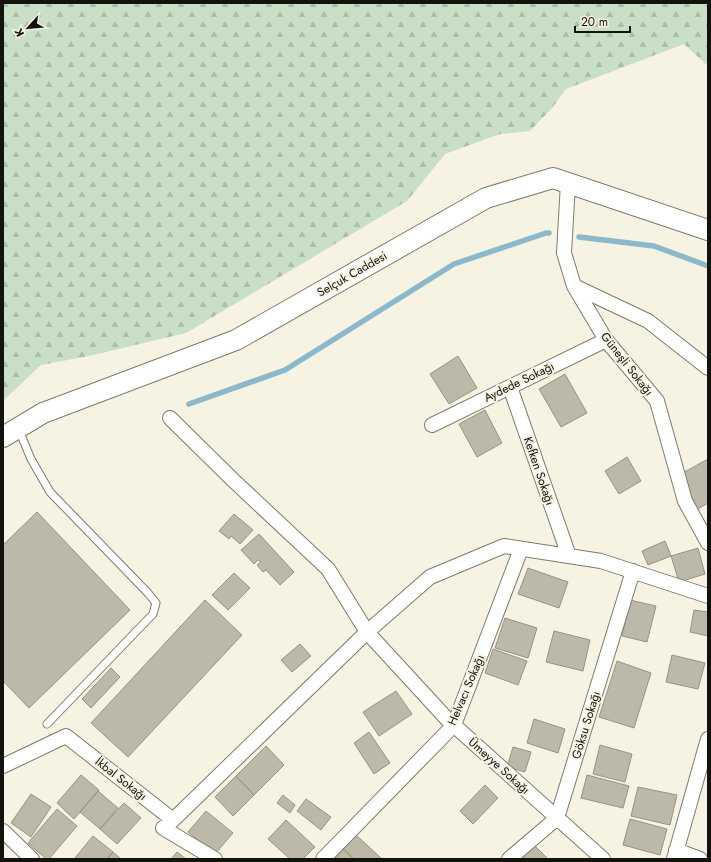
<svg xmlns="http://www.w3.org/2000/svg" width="711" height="862" font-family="Jost,sans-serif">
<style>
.forest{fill:url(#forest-firs)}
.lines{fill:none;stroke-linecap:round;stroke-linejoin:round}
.stream{stroke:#8cb8cb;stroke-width:5.5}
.building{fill:#bcb9a9;stroke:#969484}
.lane-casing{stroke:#7e7b6c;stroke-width:9}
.street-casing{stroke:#7e7b6c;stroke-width:16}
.secondary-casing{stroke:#7e7b6c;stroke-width:22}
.lane{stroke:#fff;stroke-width:7}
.street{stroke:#fff;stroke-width:14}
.secondary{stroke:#fff;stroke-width:20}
.labels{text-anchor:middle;stroke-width:4;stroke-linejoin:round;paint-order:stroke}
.street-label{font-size:12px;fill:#13120c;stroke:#f6f3e2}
</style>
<defs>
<pattern id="forest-firs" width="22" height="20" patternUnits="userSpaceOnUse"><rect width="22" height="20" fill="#c9dfc6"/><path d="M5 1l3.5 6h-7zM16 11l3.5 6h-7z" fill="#acbea9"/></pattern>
</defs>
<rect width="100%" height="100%" fill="#f6f3e2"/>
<path class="forest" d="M 3,3 L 708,3 L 708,66 L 684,44 L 566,89 L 552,108 L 530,131 L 500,134 L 445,154 L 407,201 L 186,333 L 89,356 L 41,365 L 3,401 Z"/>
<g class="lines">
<path class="stream" d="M 579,237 L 654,246 L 708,266
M 189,404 L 285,370 L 454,264 L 546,233 L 549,233"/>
</g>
<path class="building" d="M 458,356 L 477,388 L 449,404 L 430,374 Z
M 565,374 L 587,413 L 561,427 L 539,389 Z
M 485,410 L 502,443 L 477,457 L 459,424 Z
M 627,457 L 641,481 L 619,494 L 605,471 Z
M 708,459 L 708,503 L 698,509 L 679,475 Z
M 37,512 L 130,610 L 29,708 L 3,681 L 3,545 Z
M 234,514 L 253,530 L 240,544 L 231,536 L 229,539 L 219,531 Z
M 259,534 L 294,572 L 280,585 L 266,570 L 263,572 L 257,565 L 261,562 L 258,560 L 254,564 L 241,550 Z
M 665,541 L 671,556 L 648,565 L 642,551 Z
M 698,548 L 705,574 L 679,582 L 671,556 Z
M 528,568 L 568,582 L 559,608 L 518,594 Z
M 234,573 L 250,588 L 228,610 L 212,595 Z
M 205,600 L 242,635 L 128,757 L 91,723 Z
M 630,600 L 656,606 L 647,642 L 622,636 Z
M 694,610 L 708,612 L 708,636 L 690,632 Z
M 505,618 L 537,628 L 528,658 L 495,648 Z
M 554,631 L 590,640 L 583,671 L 546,662 Z
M 300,644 L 311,656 L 292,672 L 281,660 Z
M 493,649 L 527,661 L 518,685 L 485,673 Z
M 672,655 L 705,663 L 698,689 L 666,682 Z
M 617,661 L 651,673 L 634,728 L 599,717 Z
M 111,668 L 120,677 L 91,708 L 82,699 Z
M 396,691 L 412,714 L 379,736 L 363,712 Z
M 534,719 L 565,729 L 558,753 L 527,743 Z
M 369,732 L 390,763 L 374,774 L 354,743 Z
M 600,745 L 632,754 L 625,782 L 593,774 Z
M 266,746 L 284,765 L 254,795 L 236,776 Z
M 513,747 L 531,752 L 525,772 L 507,767 Z
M 81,775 L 99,790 L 74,819 L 57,803 Z
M 587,775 L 629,786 L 623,808 L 581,798 Z
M 236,776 L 254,795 L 233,816 L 215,797 Z
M 485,785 L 498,798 L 473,824 L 460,811 Z
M 638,787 L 677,795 L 670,825 L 631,816 Z
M 98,791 L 118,808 L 100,829 L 80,812 Z
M 31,794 L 51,807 L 31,837 L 11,823 Z
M 283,795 L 295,805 L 290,813 L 277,803 Z
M 306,799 L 331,817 L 321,830 L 297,811 Z
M 124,803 L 141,818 L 117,844 L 100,829 Z
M 57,809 L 77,826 L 49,859 L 46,859 L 28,843 Z
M 206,811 L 233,833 L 215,854 L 188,832 Z
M 630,819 L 667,829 L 660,855 L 623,845 Z
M 286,820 L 315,847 L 303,859 L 290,859 L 268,839 Z
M 355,834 L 382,859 L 354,859 L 342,848 Z
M 93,836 L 113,852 L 107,859 L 74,859 Z
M 534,845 L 548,859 L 520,859 Z
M 342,848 L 354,859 L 332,859 Z
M 113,852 L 121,859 L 107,859 Z
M 177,852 L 186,859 L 171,859 Z"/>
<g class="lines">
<defs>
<path id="lane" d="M 19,430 L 31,459 L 50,492 L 148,593 L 156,603 L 153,614 L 47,724"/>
<path id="street" d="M 568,183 L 564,253 L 574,286 L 606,340 L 657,401 L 685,501 L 708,543
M 574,286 L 648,321 L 708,368
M 510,387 L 569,556
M 170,418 L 233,480 L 328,569 L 367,632 L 447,719 L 603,859
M 432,425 L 606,340
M 3,766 L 66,736 L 173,820 L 163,828 L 215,859
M 173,820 L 367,632 L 430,577 L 504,546 L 601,561 L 708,596
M 3,831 L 32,859
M 676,850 L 700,859
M 323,859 L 454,725 L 521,549
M 509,859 L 557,818 L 633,571
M 674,859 L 708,739"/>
<path id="secondary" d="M 3,437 L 43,413 L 236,340 L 486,198 L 553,178 L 708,230"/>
</defs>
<use href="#lane" class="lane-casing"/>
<use href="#street" class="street-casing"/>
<use href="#secondary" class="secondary-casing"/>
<use href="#lane" class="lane"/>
<use href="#street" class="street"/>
<use href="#secondary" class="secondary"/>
</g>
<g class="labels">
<g class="street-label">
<text transform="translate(352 274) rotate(-30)" y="4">Selçuk Caddesi</text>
<text transform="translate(627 364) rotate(52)" y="4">Güneşli Sokağı</text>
<text transform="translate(519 382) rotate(-26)" y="4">Aydede Sokağı</text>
<text transform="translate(539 471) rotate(71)" y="4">Kefken Sokağı</text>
<text transform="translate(466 690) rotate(-67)" y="4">Helvacı Sokağı</text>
<text transform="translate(586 725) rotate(-73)" y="4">Göksu Sokağı</text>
<text transform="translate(499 766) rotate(42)" y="4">Ümeyye Sokağı</text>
<text transform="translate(121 779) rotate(38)" y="4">İkbal Sokağı</text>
</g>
</g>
<rect width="711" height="862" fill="none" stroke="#13120c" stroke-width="8"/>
<g transform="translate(28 28) rotate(243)" stroke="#f6f3e2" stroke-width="3" paint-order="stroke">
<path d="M0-3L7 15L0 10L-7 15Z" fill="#13120c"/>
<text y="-6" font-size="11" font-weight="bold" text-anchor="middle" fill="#13120c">K</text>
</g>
<path d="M575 26v6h55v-6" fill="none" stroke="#13120c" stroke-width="2"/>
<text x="581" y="26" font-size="12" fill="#13120c" stroke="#f6f3e2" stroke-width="3" paint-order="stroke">20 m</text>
</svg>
